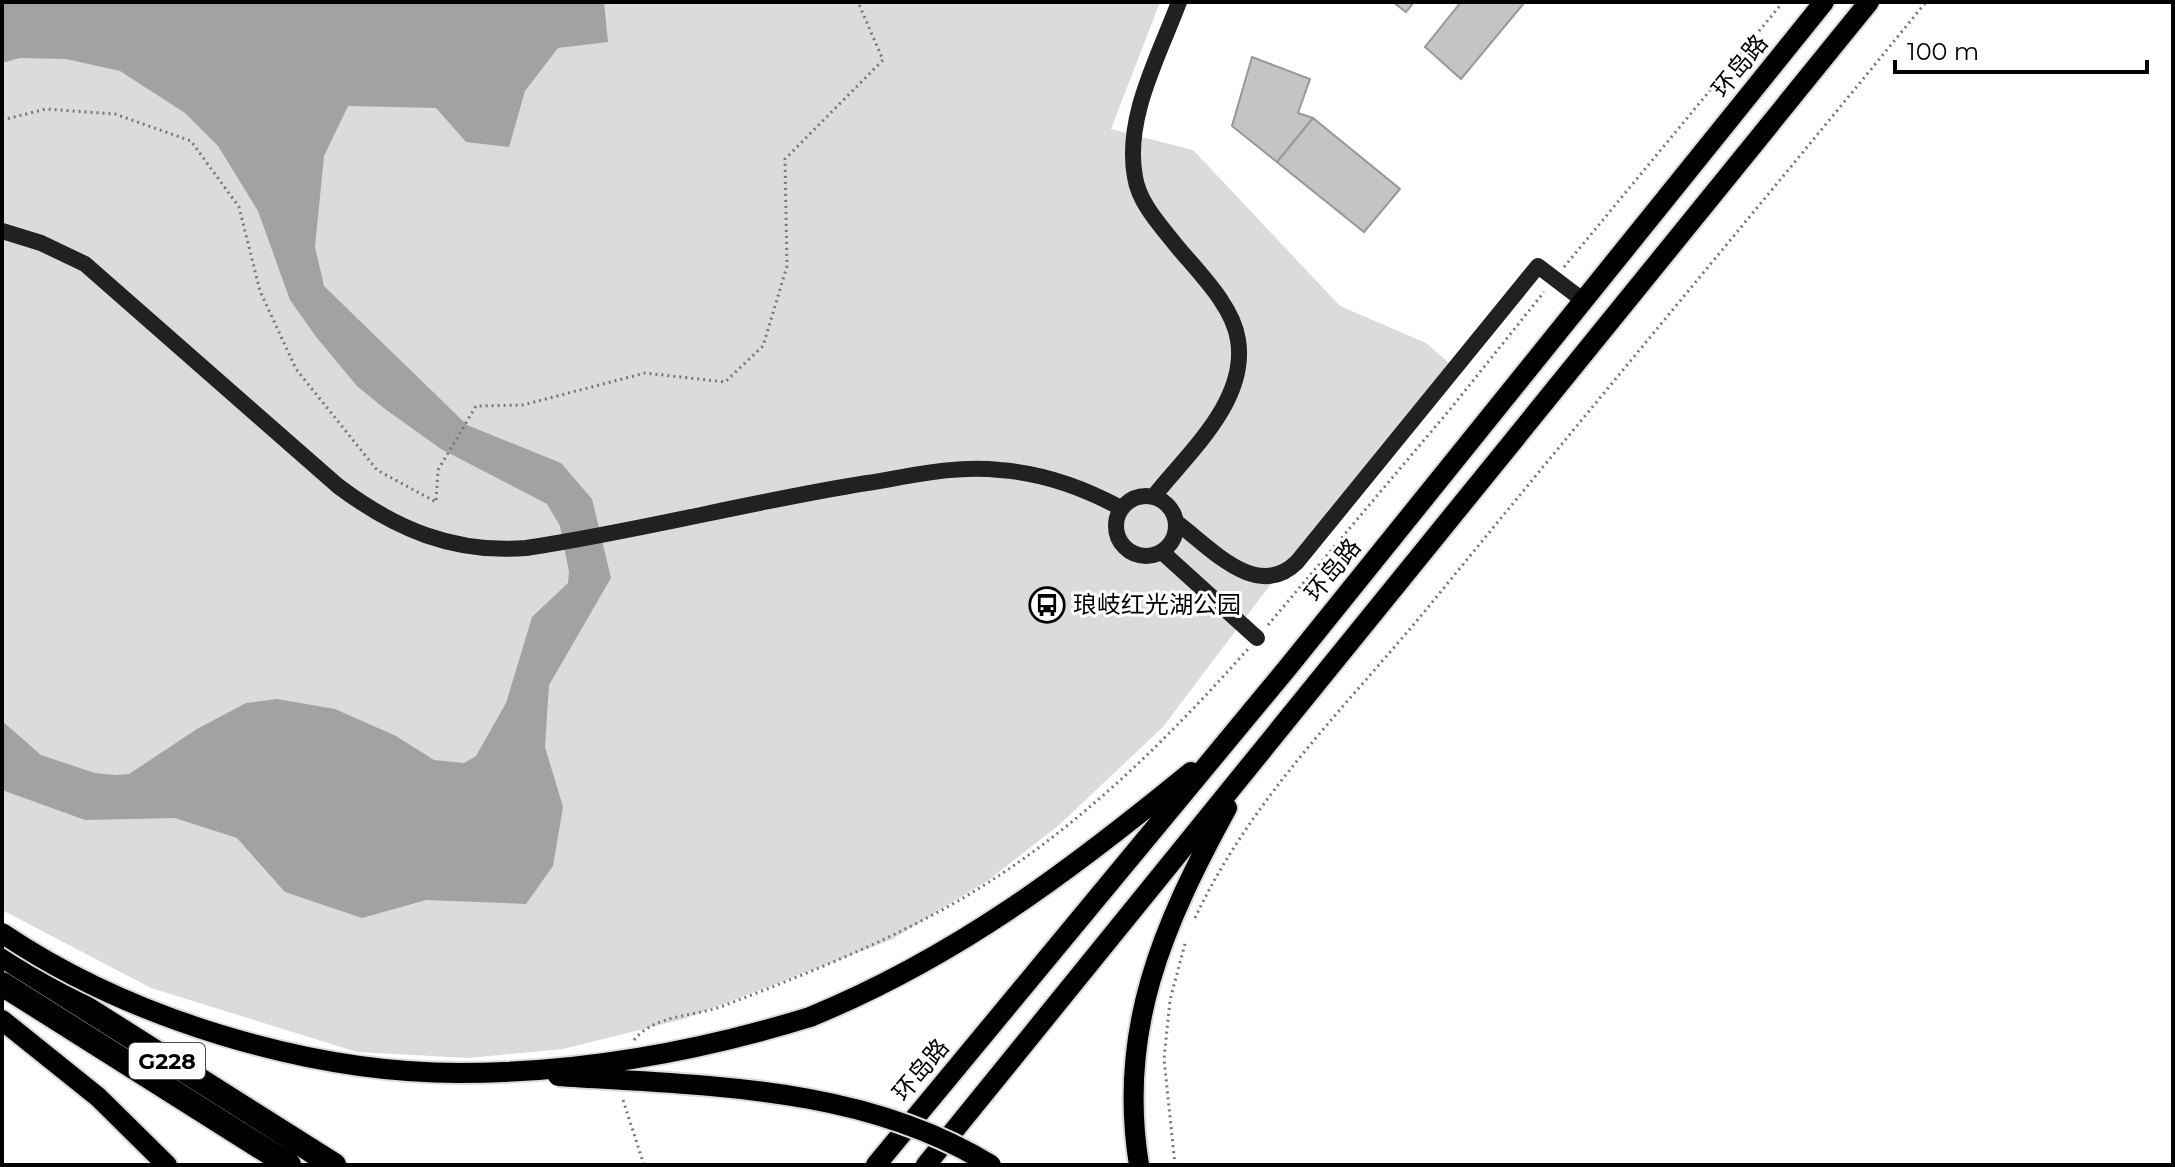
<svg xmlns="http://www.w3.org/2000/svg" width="2175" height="1167" font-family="Montserrat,'Noto Sans SC',sans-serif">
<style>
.green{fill:#dbdbdb}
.water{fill:#a2a2a2}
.building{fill:#c4c4c4;stroke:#989898;stroke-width:2}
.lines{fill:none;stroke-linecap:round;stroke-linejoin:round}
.primary-casing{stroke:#dbdbdb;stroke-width:24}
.highway-casing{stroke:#dbdbdb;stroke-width:28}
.path{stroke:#767676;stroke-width:3;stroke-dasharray:2 4;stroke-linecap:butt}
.secondary{stroke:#212121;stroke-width:16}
.primary{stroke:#000;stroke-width:20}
.highway{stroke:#000;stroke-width:24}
.primary-bridge-casing{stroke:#dbdbdb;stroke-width:24;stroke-linecap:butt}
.primary-bridge{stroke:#000;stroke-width:20}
.labels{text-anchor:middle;stroke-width:6;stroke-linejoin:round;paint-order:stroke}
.shield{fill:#fff;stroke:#4c4c4c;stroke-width:2}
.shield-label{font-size:22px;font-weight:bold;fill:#000}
.street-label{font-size:24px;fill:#000;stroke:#fff}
.poi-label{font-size:24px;fill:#000;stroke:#fff;text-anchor:start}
</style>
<rect width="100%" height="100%" fill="#fff"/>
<path class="green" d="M 2,2 L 1160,2 L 1111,129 L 1193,150 L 1340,306 L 1426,343 L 1449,363 L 1261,597 L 1163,727 L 1059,825 L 990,879 L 893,939 L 684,1019 L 563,1049 L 469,1058 L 357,1052 L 151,988 L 2,910 Z"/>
<path class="water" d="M 2,2 L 604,2 L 608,42 L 558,48 L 525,91 L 509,147 L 466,142 L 436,108 L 348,106 L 324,156 L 315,247 L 324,286 L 467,425 L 561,463 L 592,499 L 611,578 L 549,685 L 545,747 L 563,807 L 553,866 L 526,904 L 426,900 L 362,918 L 285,892 L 237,838 L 175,818 L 85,820 L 2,790 L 2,721 L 41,755 L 95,773 L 116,775 L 129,774 L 197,729 L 246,703 L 277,699 L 335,709 L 396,736 L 434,760 L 464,763 L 476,756 L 506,703 L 532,617 L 568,583 L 569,572 L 560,526 L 547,504 L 441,449 L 385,409 L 357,386 L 317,338 L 290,300 L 258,211 L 218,146 L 185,113 L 120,71 L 66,59 L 20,58 L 2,63 Z"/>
<path class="building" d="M 1393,2 L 1414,2 L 1406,12 Z
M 1461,2 L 1525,2 L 1461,79 L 1425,47 Z
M 1252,57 L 1310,79 L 1298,113 L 1313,118 L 1277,162 L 1232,126 Z
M 1313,118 L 1400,189 L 1364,232 L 1277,162 Z"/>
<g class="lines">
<defs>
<path id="primary" d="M 810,1017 C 956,957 1070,871 1191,772
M 2,1020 L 98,1097 L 167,1165
M 876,1165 L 1289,666 L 1824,2
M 926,1165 L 1869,2
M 1139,1165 C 1117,1030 1163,925 1227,808"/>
<path id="highway" d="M 2,955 L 334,1165
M 2,984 L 289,1165"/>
</defs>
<use href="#primary" class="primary-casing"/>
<use href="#highway" class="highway-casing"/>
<path class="path" d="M 2,120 L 46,109 L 115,114 L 191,141 L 239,207 L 260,291 L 296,369 L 377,470 L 436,502 L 438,470 L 476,406 L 523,405 L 645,373 L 725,382 L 763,346 L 787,266 L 785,159 L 883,60 L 858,2
M 1564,267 L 1783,2
M 1268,625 L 1452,407 L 1544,292
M 1195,918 C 1252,796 1350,703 1434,600 C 1597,400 1763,202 1926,2
M 634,1040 C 655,1014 694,1017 723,1006 C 796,978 872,948 940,911 C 1060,846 1158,750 1248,649
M 623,1100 L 644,1165
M 1175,1165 L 1164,1059 L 1170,1000 L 1186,940"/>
<path class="secondary" d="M 2,231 L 41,243 L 85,264 L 338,486 C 395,529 454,554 526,548 C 640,531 753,501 867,483 C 911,476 955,465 1000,470 C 1041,473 1084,488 1121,508
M1116 526a30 30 0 1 1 60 0a30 30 0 1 1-60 0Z
M 1154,496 C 1188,453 1248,401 1238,340 C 1233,305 1197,271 1175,244 C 1160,225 1139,203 1135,177 C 1124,118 1159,56 1179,2
M 1176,522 C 1210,547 1257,602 1297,562 L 1538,266 L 1584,301
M 1162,552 L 1257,638"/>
<use href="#primary" class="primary"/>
<use href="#highway" class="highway"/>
<defs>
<path id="primary-bridge" d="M 2,933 C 128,1018 307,1073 459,1073 C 577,1073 697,1052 810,1017
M 558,1076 C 705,1086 862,1085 991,1165"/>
</defs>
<use href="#primary-bridge" class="primary-bridge-casing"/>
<use href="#primary-bridge" class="primary-bridge"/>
</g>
<defs>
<symbol id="bus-ring" viewBox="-11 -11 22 22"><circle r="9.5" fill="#fff" stroke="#000" stroke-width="1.5"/><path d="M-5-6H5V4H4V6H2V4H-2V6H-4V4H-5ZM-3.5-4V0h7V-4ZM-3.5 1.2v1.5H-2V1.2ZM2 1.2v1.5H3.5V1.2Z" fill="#000"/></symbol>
</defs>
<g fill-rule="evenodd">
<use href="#bus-ring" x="1027" y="585" width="40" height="40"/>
</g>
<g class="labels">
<rect class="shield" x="129" y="1043" width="76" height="36" rx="6"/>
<g class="shield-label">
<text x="167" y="1069">G228</text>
</g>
<g class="street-label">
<text transform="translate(1740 66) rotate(-51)" y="8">环岛路</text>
<text transform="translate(1333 570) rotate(-51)" y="8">环岛路</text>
<text transform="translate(921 1070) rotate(-50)" y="8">环岛路</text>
</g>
<g class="poi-label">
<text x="1073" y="613">琅岐红光湖公园</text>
</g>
</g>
<rect width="2175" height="1167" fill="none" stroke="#000000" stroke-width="8"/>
<path d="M1895 60v12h252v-12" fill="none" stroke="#000000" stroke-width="4"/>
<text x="1907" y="60" font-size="24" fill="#000000" stroke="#ffffff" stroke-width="6" paint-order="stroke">100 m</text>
</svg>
